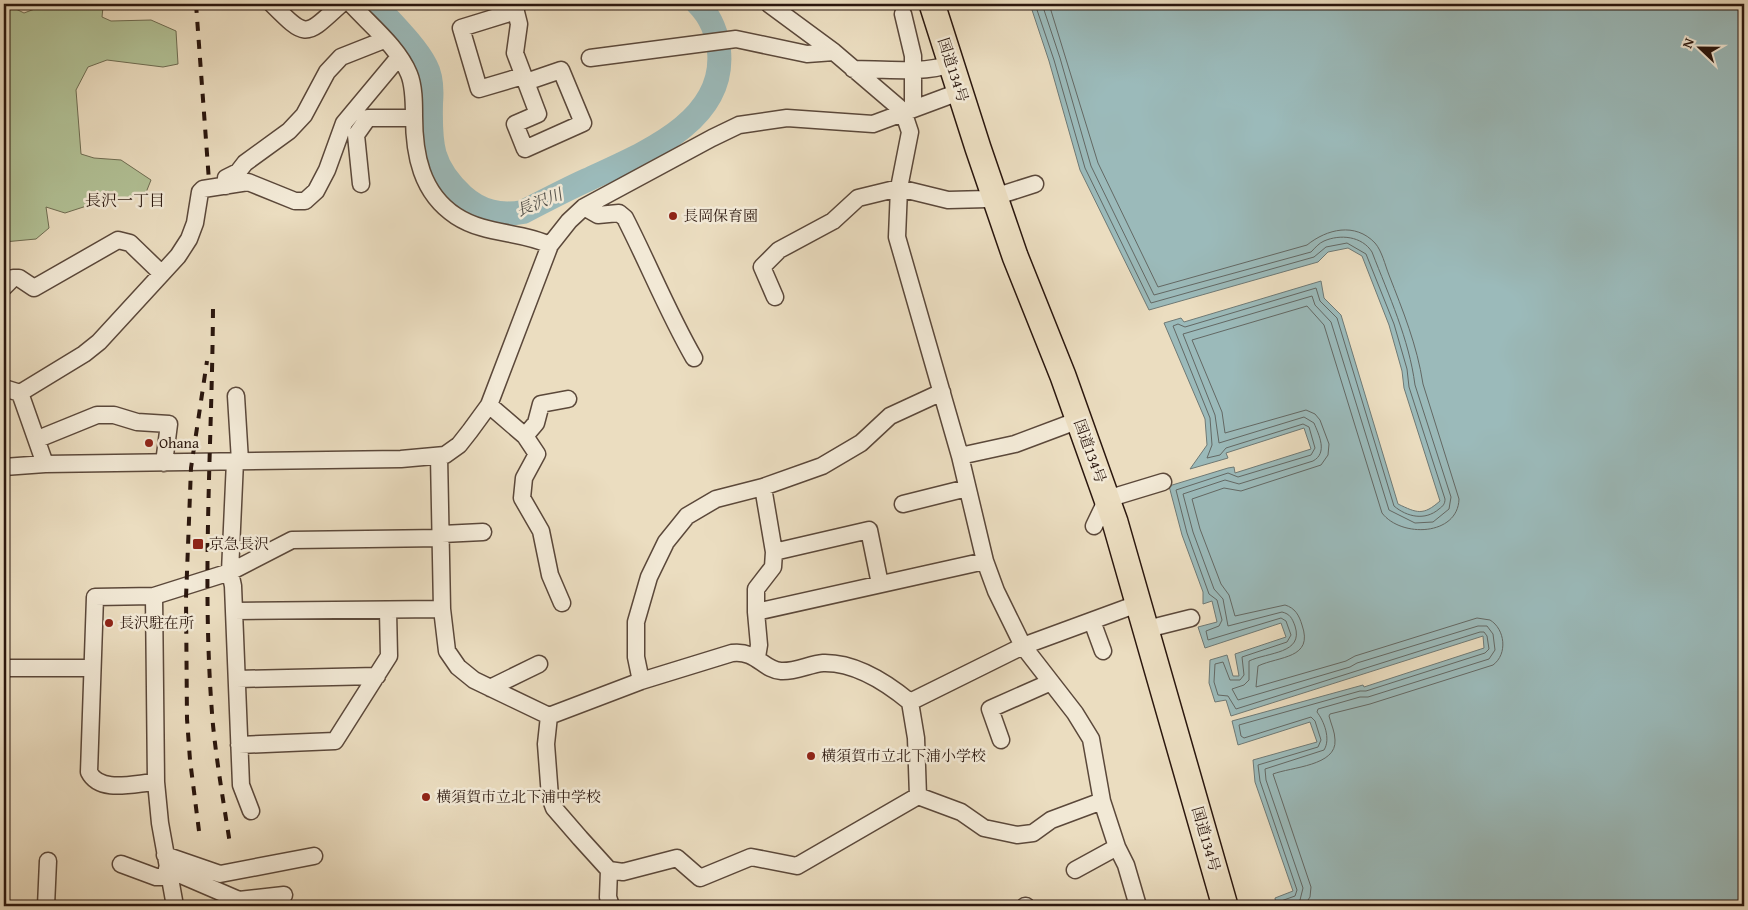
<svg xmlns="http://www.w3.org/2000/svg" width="1748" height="910" font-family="'Gentium Book Plus','Noto Serif JP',serif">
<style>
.green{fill:#b2c297;stroke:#6e6c52}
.water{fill:#9bbaba;stroke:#6e7975}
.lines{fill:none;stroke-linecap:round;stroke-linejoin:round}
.shore{stroke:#636864;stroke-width:1}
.river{stroke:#9bbaba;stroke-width:24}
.minor-casing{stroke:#5b483a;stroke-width:19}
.highway-casing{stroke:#2b170e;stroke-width:28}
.minor{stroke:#f2e9d6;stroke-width:16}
.highway{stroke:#ebddc0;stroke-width:25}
.rail{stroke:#2b170e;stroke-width:4;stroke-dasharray:9 9;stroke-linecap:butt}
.poi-dot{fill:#8f2418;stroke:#f2e9d6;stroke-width:2}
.labels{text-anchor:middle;stroke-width:5;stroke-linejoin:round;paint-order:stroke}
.street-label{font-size:15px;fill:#2b170e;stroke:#f2e9d6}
.poi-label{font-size:15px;fill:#2b170e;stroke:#f2e9d6;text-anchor:start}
.neighbourhood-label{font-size:16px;fill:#2b170e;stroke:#f2e9d6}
.water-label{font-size:16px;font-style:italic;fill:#52504a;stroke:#f2e9d6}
</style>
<rect width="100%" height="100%" fill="#ebddc0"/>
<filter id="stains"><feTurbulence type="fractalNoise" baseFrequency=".004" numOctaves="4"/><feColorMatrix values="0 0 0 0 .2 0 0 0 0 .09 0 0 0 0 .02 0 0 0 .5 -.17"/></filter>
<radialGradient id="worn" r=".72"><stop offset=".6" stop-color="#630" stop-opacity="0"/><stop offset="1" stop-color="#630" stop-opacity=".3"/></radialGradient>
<path class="green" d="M 4,4 L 13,4 L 14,8 L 24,13 L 48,4 L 106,4 L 103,7 L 102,17 L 111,21 L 151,20 L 176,31 L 178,64 L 163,67 L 107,60 L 88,67 L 76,90 L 81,154 L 94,158 L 121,160 L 151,180 L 145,195 L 105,200 L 65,213 L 46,207 L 49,228 L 36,239 L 4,242 Z"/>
<path class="water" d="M 1030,4 L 1744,4 L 1744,906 L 1276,906 L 1275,898 L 1293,891 L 1255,782 L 1253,760 L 1317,742 L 1310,722 L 1238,745 L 1232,721 L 1363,685 L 1364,687 L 1484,648 L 1483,636 L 1231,716 L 1226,700 L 1215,702 L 1209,683 L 1210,660 L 1227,655 L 1233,676 L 1239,676 L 1235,654 L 1286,637 L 1281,623 L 1205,648 L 1198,627 L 1217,622 L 1212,601 L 1203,604 L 1203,592 L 1182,535 L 1169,486 L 1228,468 L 1234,467 L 1235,473 L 1311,449 L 1304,428 L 1226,453 L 1228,458 L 1190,469 L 1207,445 L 1205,419 L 1164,323 L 1181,318 L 1184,322 L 1321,281 L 1324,298 L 1341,315 L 1398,504 C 1417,513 1423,516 1440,501 L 1404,388 L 1402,371 L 1389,325 L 1362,256 L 1348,248 L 1328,252 L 1318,262 L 1149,310 L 1080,170 L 1049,61 Z"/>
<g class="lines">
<path class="shore" d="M 1035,4 L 1054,60 L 1085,168 L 1151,303 L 1314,257 L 1326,247 L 1347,243 L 1366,254 L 1394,324 L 1407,369 L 1409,387 L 1445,499 C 1445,504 1443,506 1439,509 C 1425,521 1407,517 1394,506 L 1337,318 L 1320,301 L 1316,288 L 1185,327 L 1178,324 L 1173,326 L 1210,418 L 1212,445 L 1207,458 L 1220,455 L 1226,448 L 1303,424 L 1309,427 L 1315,448 L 1311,455 L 1238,477 L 1228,473 L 1176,490 L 1187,533 L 1209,594 L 1217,600 L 1222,620 L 1219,626 L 1206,631 L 1208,640 L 1281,618 L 1286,621 L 1291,635 L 1287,642 L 1242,657 L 1244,675 L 1240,680 L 1230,680 L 1223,662 L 1215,664 L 1214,682 L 1218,695 L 1228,696 L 1236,709 L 1480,632 L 1484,632 L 1487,636 L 1489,649 L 1485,653 L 1366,691 L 1360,691 L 1239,725 L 1241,736 L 1244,738 L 1311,717 L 1315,721 L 1321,740 L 1318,747 L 1258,765 L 1260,781 L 1297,890 L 1295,896 L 1281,901 L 1280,906
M 1042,4 L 1060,58 L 1091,166 L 1154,295 L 1311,252 C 1315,248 1319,243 1324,241 C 1340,234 1362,236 1372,252 C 1389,296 1409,339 1415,385 L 1451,497 L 1449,509 L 1433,522 L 1415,523 L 1389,510 L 1331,322 L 1315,305 L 1312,296 L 1183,334 L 1215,415 L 1219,443 L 1304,417 L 1314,423 C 1319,435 1328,453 1313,461 L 1239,484 L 1225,480 L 1183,494 L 1193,532 L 1214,589 L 1223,599 L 1228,626 L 1282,612 C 1290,614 1292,618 1295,626 C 1304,654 1268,652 1249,661 L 1249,680 L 1244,685 L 1232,689 L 1238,700 L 1350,667 L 1357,663 L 1478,626 L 1487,626 L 1493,634 L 1495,650 L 1489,659 L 1368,697 L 1360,697 L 1318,709 L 1317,712 C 1324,721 1331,739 1324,750 L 1265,769 L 1266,780 L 1303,888 L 1300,900 L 1287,906
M 1049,4 L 1098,163 L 1158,287 L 1307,245 C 1327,229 1355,222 1375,243 C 1382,251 1385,265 1389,275 C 1403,311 1417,345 1423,384 L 1459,499 C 1458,536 1401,538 1382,513 L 1324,325 L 1307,306 L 1192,340 L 1222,412 L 1225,433 L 1306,410 L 1315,414 L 1320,420 L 1329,444 L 1328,455 L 1321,465 L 1241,491 L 1224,488 L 1192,499 L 1200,529 L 1221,584 L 1229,595 L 1235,616 L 1285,605 C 1295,608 1299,615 1302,625 C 1314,659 1279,656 1258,666 L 1256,687 L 1346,661 L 1355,656 L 1477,618 L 1490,620 C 1505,629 1508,654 1493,665 L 1370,704 L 1330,714 L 1329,716 C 1331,724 1335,732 1335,740 C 1337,766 1291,767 1273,774 L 1311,887 L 1310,897 L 1304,906"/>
<path class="river" d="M 375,4 C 391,22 415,45 426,66 C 432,77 432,91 431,103 C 430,145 431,166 463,196 C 481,212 500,216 523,212 C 544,201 565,190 587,180 C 640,155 726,123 719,51 C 717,32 711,17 698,4"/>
<defs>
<path id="minor" d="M 272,4 C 307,39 305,37 341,4
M 351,4 C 370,25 398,47 409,74 C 414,86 414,103 414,116 C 414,154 421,193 456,216 C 485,235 520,231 550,245
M 514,4 L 519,24 L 515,53 L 538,114 L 515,124 L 525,149 L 583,123 L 561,70 L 526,82
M 769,4 L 834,52 L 903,111 L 910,132 L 899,188 L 897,237 L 960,456 L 985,561 L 996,591 L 1023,646 L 1075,713 L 1091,739 L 1102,801 L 1117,847 L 1126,865 L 1138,906
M 516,11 L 461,28 L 479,89 L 523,76
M 903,14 L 913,56 L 913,108
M 590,58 L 736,39 L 807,54 L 834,52
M 853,69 C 880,69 926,74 950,64
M 361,184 L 356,135 L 368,118 L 414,118
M 226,186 L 226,178 L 238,172 L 245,163 L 289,131 L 304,115 L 327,72 L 341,57 L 384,40
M 584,207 L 598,215 L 619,213 L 625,218 C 649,265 668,313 694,358
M 4,287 L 13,278 L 19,278 L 34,288 L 118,240 L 130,243 L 161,273
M 775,297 L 762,267 L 779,250 L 833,221 L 858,198 L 899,188 L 948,200 L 988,199 L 1035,184
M 4,388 L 20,393 L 45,464
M 20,393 L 84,354 L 99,342 L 178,256 L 189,239 L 195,223 L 200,192 L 203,189 L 248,182 L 295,201 L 305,201 L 316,191 L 327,170 L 344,123 L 399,57
M 236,396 L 240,461
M 489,405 L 525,436 L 537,454 L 524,478 L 522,498 L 541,531 L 550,575 L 562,603
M 525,436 L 536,423 L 541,404 L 568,399
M 38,439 L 97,415 L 114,415 L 137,422 L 169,424 L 164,463
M 439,456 L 442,609 L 447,651 L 458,667 L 474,680 L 549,716 L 641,681 L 732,653 C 757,650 763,670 781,671 C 795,672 810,664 823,663 C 855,662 887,683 910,702 L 916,738 L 918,796
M 960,456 L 1015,444 L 1079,420
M 235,461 L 230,572 L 233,586 L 241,785 L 251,811
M 4,467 L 45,464 L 401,459 L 445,455 L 459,445 L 470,431 L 489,405 L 550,245 L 569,221 L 584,207 L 712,138 L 739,125 L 787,118 L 873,124 L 959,92
M 903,504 L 967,488
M 1094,526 L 1107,499 L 1163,482
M 442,534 L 483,532
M 774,552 L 869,530 L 880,584
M 154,596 L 156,782 L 160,823 L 175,906
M 234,611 L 442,609
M 756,612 L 756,589 L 773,567 L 774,552 L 763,487
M 1092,621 L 1103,651
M 1147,629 L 1191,618
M 757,657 L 759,645 L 756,612 L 985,561
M 4,668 L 91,668
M 237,679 L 377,676
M 641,681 L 636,657 L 636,622 L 649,577 L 666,542 L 687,516 L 716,499 L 763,487 L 822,466 L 861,443 L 890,416 L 942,392
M 490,688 L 539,664
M 910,702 L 1023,646 L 1140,603
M 549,716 L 546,744 L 550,797 L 554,808 L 580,838 L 609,870 L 623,872 L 677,858 L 700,878 L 751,857 L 797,866 L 918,796
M 1001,740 L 990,709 L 1051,682
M 239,745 L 335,741 L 389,656 L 388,611
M 156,782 C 135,783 100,794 89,772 L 95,597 L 154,596 L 230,572 L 292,540 L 442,538
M 918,796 L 961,812 L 984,828 L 1017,835 L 1033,833 L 1051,820 L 1102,801
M 165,855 L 220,874 L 314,856
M 121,864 L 156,877 L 169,877
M 167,869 L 239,900 L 284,895
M 609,870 L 608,897 L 611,906
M 1075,870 L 1117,847
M 46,906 L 48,861
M 1025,906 L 1026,906"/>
<path id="highway" d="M 932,4 L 978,148 L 1015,256 L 1063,376 L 1115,522 L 1225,906"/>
</defs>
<use href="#minor" class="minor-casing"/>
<use href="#highway" class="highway-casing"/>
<use href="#minor" class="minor"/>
<use href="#highway" class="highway"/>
<path class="rail" d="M 196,4 L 209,181
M 213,309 C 212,447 201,587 213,725 C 217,765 224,805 230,844
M 199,831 L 190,760 L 187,719 L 186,598 L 191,468 L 207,361"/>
</g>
<g class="poi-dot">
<circle cx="673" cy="216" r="5"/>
<circle cx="149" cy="443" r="5"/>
<rect x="192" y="538" width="12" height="12" rx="2.5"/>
<circle cx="109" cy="623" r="5"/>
<circle cx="811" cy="756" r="5"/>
<circle cx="426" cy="797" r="5"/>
</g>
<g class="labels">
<g class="street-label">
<text transform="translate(953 70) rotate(72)" y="5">国道134号</text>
<text transform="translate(1090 451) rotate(70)" y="5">国道134号</text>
<text transform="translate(1206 839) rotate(74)" y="5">国道134号</text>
</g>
<g class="poi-label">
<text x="683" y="221">長岡保育園</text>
<text x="159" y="448">Ohana</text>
<text x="209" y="549">京急長沢</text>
<text x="119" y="628">長沢駐在所</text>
<text x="821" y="761">横須賀市立北下浦小学校</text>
<text x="436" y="802">横須賀市立北下浦中学校</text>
</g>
<g class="neighbourhood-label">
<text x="125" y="206">長沢一丁目</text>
</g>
<g class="water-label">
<text transform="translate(539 202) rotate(-22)" y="6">長沢川</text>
</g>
</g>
<rect width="1748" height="910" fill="none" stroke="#ebddc0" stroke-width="20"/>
<rect x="5" y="5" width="1738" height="900" fill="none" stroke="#2b170e" stroke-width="2.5"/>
<rect x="10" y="10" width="1728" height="890" fill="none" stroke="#2b170e"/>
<g transform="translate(1700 48) rotate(292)" stroke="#f2e9d6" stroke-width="4" paint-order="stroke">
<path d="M0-4L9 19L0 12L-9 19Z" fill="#2b170e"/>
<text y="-8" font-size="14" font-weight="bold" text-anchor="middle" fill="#2b170e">N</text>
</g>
<rect width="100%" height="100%" filter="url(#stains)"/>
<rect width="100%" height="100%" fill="url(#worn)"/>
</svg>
